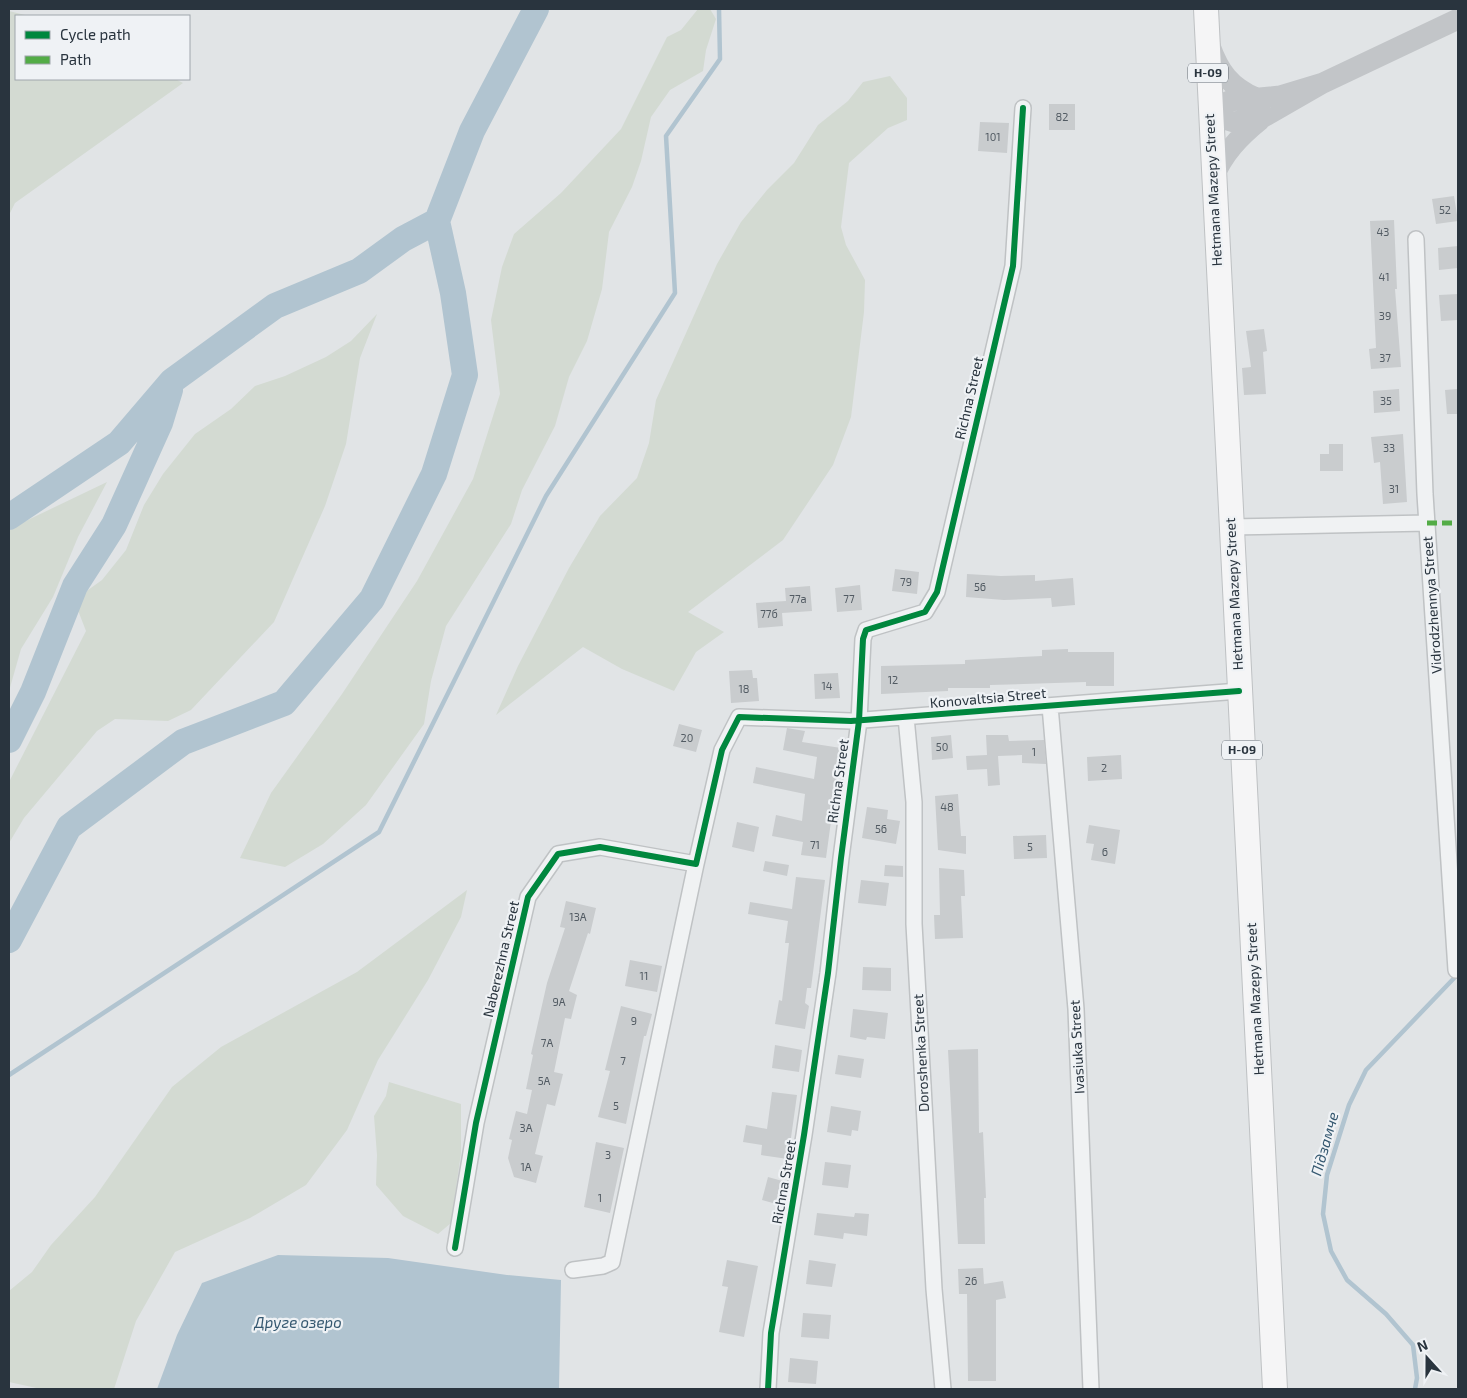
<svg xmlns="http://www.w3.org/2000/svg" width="1467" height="1398" font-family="'Exo 2',sans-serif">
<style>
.green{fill:#d3dad2}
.water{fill:#b1c4d0}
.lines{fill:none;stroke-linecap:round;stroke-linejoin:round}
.stream{stroke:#b1c4d0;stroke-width:4.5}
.river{stroke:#b1c4d0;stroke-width:26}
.building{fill:#c9ccce}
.street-casing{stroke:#bfc2c4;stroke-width:18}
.primary-casing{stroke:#bec1c3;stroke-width:26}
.street{stroke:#f0f2f3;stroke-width:15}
.secondary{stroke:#c2c5c8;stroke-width:21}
.primary{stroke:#f5f5f6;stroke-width:24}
.quiet{stroke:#53ac46;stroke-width:5;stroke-dasharray:10 5;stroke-linecap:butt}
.cycleway-casing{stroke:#eff2f5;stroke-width:9}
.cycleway{stroke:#00873e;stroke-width:6}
.labels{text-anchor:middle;stroke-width:4.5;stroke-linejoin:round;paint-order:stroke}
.number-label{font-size:11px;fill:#525b63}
.shield{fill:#eff2f5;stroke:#646d75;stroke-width:1}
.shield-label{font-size:12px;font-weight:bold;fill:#29343e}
.street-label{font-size:14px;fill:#29343e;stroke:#eff2f5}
.water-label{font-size:15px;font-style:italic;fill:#355870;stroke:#eff2f5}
</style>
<rect width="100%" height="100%" fill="#e1e4e6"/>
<path class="green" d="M 698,9 L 710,9 L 716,19 L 706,50 L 703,71 L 670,90 L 651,117 L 641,161 L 632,187 L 609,232 L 602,289 L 587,341 L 569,377 L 555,426 L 522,490 L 511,524 L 446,626 L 431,681 L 424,724 L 366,805 L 323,844 L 285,867 L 240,858 L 271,793 L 342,694 L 417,581 L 473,479 L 500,394 L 491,320 L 502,267 L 514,234 L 561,193 L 621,129 L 667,37 L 681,30 Z
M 9,11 L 29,16 L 16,16 L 16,79 L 175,79 L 183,83 L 15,203 L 9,215 Z
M 890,76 L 907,98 L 907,120 L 888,128 L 849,163 L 841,227 L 846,245 L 865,280 L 864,312 L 851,417 L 833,465 L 783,540 L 688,612 L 724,632 L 696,652 L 674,691 L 622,669 L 583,647 L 496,715 L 518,666 L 569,568 L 600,516 L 637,478 L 649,443 L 656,400 L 717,264 L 741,222 L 767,190 L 794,163 L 818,125 L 848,101 L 863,82 Z
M 377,314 L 360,358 L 346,444 L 325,506 L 274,622 L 191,710 L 168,721 L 115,719 L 97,731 L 24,818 L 9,843 L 9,782 L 86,631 L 74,600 L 102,580 L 126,550 L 144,505 L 163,474 L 195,434 L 231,409 L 255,386 L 285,376 L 326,357 L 351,341 Z
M 107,482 L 78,537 L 53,597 L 21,649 L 9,691 L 9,529 Z
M 467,890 L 461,917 L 428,980 L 378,1060 L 347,1130 L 306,1185 L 250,1218 L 175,1252 L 136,1321 L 114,1389 L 41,1389 L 9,1382 L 9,1291 L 32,1272 L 51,1245 L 95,1197 L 172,1087 L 221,1047 L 357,972 Z
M 389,1082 L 461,1104 L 461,1153 L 451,1223 L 438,1234 L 403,1216 L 376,1185 L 377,1155 L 374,1116 L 386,1096 Z"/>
<path class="water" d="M 278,1255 L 388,1258 L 507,1275 L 561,1280 L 559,1389 L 157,1389 L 177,1335 L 202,1283 Z"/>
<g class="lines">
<path class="stream" d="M 9,1075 L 379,832 L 546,496 L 675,293 L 666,136 L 720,59 L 719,9
M 1415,1389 L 1417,1378 L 1413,1345 L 1386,1314 L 1347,1280 L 1331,1251 L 1323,1214 L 1327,1175 L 1349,1105 L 1366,1070 L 1458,974"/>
<path class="river" d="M 9,517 L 119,443 L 172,381 L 275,306 L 359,271 L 403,239 L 437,221
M 9,740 L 33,692 L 75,586 L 114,525 L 160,423 L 170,390
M 9,940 L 69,827 L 183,742 L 284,703 L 372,599 L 434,474 L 465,375 L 453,293 L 437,221 L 472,131 L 536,9"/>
</g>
<path class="building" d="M 1049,104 L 1075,104 L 1075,130 L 1049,130 Z
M 980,122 L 1009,123 L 1007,153 L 978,151 Z
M 1454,196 L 1458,221 L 1436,224 L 1432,199 Z
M 1394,220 L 1397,289 L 1395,289 L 1401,367 L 1371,369 L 1369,349 L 1376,348 L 1370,221 Z
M 1458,246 L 1458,268 L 1439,270 L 1438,248 Z
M 1458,294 L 1458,320 L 1441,321 L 1439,295 Z
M 1264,329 L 1267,351 L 1263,352 L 1266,394 L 1244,395 L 1242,368 L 1251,367 L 1246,331 Z
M 1399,389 L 1400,411 L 1374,413 L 1373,391 Z
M 1458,389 L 1458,414 L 1447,414 L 1445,390 Z
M 1403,434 L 1407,502 L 1383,504 L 1380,462 L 1374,463 L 1371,437 Z
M 1329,444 L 1343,444 L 1343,471 L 1320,471 L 1320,454 L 1329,454 Z
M 895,569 L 919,572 L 917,594 L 892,591 Z
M 967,574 L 1001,576 L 1035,575 L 1035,581 L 1073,578 L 1075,605 L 1052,607 L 1051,598 L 1004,600 L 966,597 Z
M 860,585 L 862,610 L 837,612 L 835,588 Z
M 810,586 L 812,611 L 782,613 L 783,626 L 758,628 L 756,603 L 786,601 L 785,588 Z
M 1068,649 L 1068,652 L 1114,652 L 1114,686 L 1086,686 L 1086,682 L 990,685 L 990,688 L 948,688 L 948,691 L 881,694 L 881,666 L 965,664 L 965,660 L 1042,656 L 1042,650 Z
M 752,670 L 753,678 L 757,678 L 759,701 L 731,703 L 729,671 Z
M 838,673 L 840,698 L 815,699 L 814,674 Z
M 679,724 L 702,730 L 696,752 L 673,746 Z
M 787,728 L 805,731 L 802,742 L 841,748 L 826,858 L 801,855 L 803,842 L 772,836 L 776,815 L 802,821 L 805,794 L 753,783 L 756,767 L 814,779 L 817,757 L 783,750 Z
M 951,735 L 953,758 L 932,760 L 931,737 Z
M 986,735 L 1008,735 L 1009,741 L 1044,740 L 1046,764 L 1022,763 L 1022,755 L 998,756 L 1000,785 L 988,786 L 987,769 L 967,770 L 966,756 L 987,755 Z
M 1121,755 L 1122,779 L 1088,781 L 1087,757 Z
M 958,794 L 961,836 L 966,836 L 966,854 L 938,850 L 935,796 Z
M 867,807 L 888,810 L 887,819 L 900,821 L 896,844 L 862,838 Z
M 737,822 L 759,827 L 754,852 L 732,847 Z
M 1089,825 L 1120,830 L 1115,864 L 1091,860 L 1094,844 L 1086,843 Z
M 1046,835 L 1047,858 L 1014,859 L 1013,836 Z
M 765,861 L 789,865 L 787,876 L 763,871 Z
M 885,865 L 903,866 L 903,877 L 884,876 Z
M 939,868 L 964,870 L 965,896 L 961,896 L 963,938 L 935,939 L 934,915 L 940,915 Z
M 796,877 L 825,880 L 811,988 L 807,988 L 805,1003 L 809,1006 L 805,1029 L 775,1024 L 779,1000 L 782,1001 L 789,943 L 785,943 L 788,921 L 748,914 L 750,902 L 792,909 Z
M 861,880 L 889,883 L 886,906 L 858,903 Z
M 566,901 L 596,908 L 590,934 L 588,933 L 569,991 L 577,995 L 571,1019 L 565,1018 L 554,1072 L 563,1074 L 555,1106 L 547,1104 L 535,1154 L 543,1156 L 536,1183 L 514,1177 L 508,1158 L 512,1140 L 509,1139 L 516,1111 L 527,1114 L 532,1090 L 526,1089 L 533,1055 L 531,1054 L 547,983 L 565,928 L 560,927 Z
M 630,960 L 662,966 L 657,992 L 625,986 Z
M 863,967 L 891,968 L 891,991 L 862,990 Z
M 621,1006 L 652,1014 L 646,1036 L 644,1036 L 626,1124 L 598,1117 L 610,1071 L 605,1070 Z
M 853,1009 L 888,1013 L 885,1039 L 867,1037 L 866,1040 L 850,1037 Z
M 775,1045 L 802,1050 L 799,1072 L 772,1068 Z
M 978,1049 L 979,1133 L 983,1132 L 986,1198 L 984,1198 L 985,1244 L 958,1244 L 948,1050 Z
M 838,1055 L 864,1059 L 861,1078 L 835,1074 Z
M 772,1092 L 797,1095 L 788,1159 L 761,1155 L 762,1145 L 743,1142 L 746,1125 L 767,1129 Z
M 831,1106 L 861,1111 L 858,1131 L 852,1130 L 851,1136 L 827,1132 Z
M 596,1142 L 624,1148 L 610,1213 L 584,1207 Z
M 825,1162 L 851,1165 L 848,1188 L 822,1185 Z
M 768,1177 L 786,1182 L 780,1205 L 762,1200 Z
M 817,1213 L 854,1217 L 855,1213 L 869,1214 L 867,1236 L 844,1233 L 843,1239 L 814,1235 Z
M 727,1260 L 758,1266 L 744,1337 L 719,1332 L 728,1287 L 722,1286 Z
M 809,1260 L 836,1264 L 832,1287 L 806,1284 Z
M 983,1268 L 984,1284 L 1003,1281 L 1006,1298 L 996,1300 L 996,1381 L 968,1381 L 967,1294 L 959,1294 L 958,1269 Z
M 803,1313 L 831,1315 L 829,1339 L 801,1337 Z
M 790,1358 L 818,1361 L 816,1384 L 788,1382 Z"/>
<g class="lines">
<defs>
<path id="street" d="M 1416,239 L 1425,494 L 1456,970
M 1230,527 L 1427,523
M 1050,706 L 1076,1009 L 1091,1389
M 906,717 L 914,802 L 914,924 L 923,1085 L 934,1289 L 943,1389
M 455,1248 L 476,1123 L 528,897 L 558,854 L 600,847 L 696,864 L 722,750 L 739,717 L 851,721 L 1239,691
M 573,1270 L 603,1266 L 612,1262 L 696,864
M 768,1389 L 771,1333 L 804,1135 L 828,973 L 841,858 L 859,721 L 863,639 L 866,630 L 925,612 L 937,592 L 1013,266 L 1023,108"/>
<path id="primary" d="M 1206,9 L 1275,1389"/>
</defs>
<use href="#street" class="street-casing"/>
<use href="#primary" class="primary-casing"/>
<use href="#street" class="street"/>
<path class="secondary" d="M 1210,46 C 1219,71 1230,87 1256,98
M 1323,83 L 1280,96 L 1229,101 L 1210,111 L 1218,117 L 1234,122 L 1262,118 L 1323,83 L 1458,19
M 1213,178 C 1224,153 1239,137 1260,120"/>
<use href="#primary" class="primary"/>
<path class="quiet" d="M 1427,523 L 1458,523"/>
<defs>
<path id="cycleway" d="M 455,1248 L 476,1123 L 528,897 L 558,854 L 600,847 L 696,864 L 722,750 L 739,717 L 851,721 L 1239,691
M 768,1389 L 771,1333 L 804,1135 L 828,973 L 841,858 L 859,721 L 863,639 L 866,630 L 925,612 L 937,592 L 1013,266 L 1023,108"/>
</defs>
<use href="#cycleway" class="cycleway-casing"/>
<use href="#cycleway" class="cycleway"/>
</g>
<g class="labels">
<g class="number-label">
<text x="1062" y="121">82</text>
<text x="993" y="141">101</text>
<text x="1445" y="214">52</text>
<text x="1383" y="236">43</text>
<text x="1384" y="281">41</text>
<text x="1385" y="320">39</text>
<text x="1385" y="362">37</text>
<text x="1386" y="405">35</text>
<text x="1389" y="452">33</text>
<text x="1394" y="493">31</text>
<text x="906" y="586">79</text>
<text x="980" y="591">56</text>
<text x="798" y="603">77а</text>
<text x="849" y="603">77</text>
<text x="769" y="618">77б</text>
<text x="893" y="684">12</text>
<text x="827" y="690">14</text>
<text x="744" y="693">18</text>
<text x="687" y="742">20</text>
<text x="942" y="751">50</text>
<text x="1034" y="756">1</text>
<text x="1104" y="772">2</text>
<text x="947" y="811">48</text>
<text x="881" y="833">56</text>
<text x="815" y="849">71</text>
<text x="1030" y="851">5</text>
<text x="1105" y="856">6</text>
<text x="578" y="921">13А</text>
<text x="644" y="980">11</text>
<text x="559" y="1006">9А</text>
<text x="634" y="1025">9</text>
<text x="547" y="1047">7А</text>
<text x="623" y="1065">7</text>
<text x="544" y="1085">5А</text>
<text x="616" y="1110">5</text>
<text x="526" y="1132">3А</text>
<text x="608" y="1159">3</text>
<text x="526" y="1171">1А</text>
<text x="600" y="1202">1</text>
<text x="971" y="1285">26</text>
</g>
<g class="shield">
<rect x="1188" y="63.5" width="40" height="19" rx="4"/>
<rect x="1222" y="740.5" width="40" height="19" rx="4"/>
</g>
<g class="shield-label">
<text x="1208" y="77">Н-09</text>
<text x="1242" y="754">Н-09</text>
</g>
<g class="street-label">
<text transform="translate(1213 190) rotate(-93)" y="5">Hetmana Mazepy Street</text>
<text transform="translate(969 398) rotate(-77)" y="5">Richna Street</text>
<text transform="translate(1234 594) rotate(-93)" y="5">Hetmana Mazepy Street</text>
<text transform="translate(1432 605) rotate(-94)" y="5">Vidrodzhennya Street</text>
<text transform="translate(988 698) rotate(-5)" y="5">Konovaltsia Street</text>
<text transform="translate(838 781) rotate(-82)" y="5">Richna Street</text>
<text transform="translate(501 959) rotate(-77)" y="5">Naberezhna Street</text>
<text transform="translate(1255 999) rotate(-93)" y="5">Hetmana Mazepy Street</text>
<text transform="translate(1077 1047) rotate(-93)" y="5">Ivasiuka Street</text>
<text transform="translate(921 1053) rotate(-93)" y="5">Doroshenka Street</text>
<text transform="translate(784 1182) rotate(-80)" y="5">Richna Street</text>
</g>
<g class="water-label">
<text transform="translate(1325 1144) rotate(-74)" y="5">Підзамче</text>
<text x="298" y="1328">Друге озеро</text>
</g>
</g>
<rect width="1467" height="1398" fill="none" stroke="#29343e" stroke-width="20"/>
<rect x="15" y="15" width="175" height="65" fill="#eff2f5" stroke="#a0a6ac"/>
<rect x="25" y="31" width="25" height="8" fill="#00873e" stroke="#a0a6ac"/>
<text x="60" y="40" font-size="15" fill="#29343e">Cycle path</text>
<rect x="25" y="56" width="25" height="8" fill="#53ac46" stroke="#a0a6ac"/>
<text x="60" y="65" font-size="15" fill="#29343e">Path</text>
<g transform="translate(1427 1358) rotate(339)" stroke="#eff2f5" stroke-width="4" paint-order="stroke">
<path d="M0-4L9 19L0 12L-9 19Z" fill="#29343e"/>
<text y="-8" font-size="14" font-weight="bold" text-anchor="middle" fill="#29343e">N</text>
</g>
</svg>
